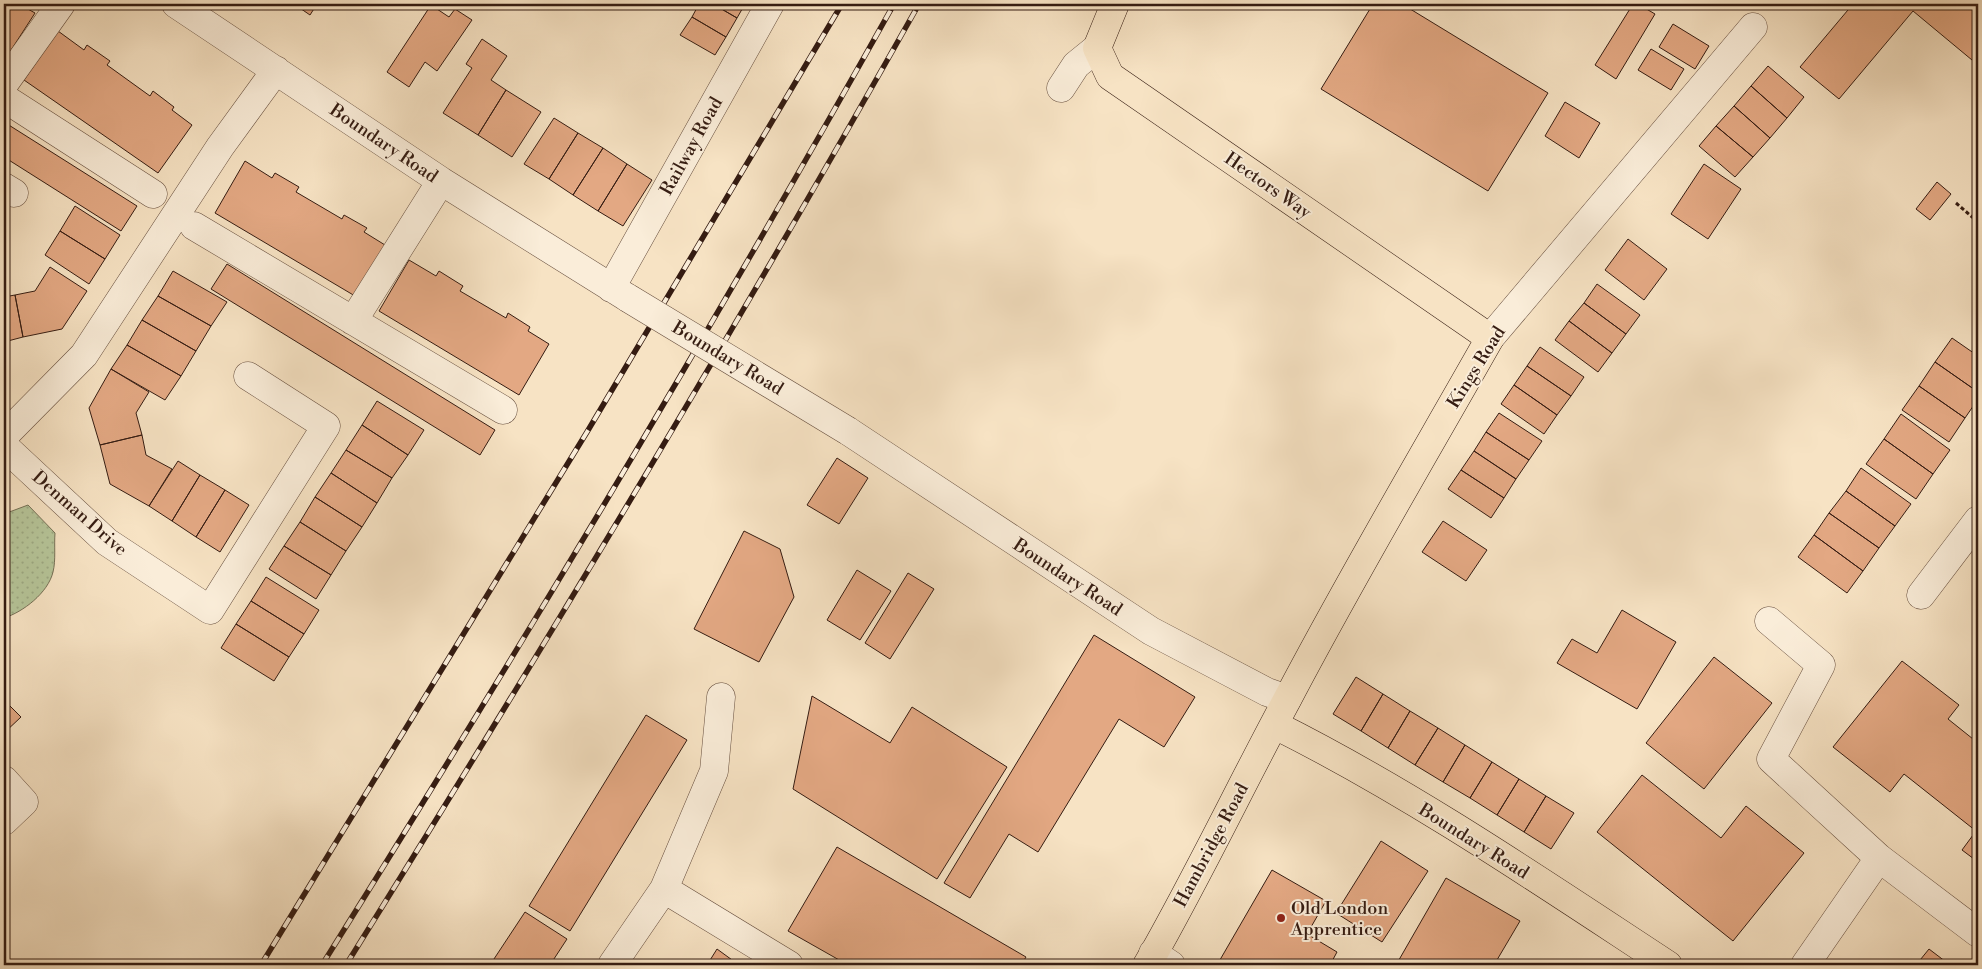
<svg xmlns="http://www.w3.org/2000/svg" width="1982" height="969" font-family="'Libre Bodoni',serif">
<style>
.grass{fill:url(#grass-dots);stroke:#767056}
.building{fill:#e3a883;stroke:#351c12}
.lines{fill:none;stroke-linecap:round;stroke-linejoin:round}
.minor-casing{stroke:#664e3e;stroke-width:29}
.major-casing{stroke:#351c12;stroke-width:29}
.path{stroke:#351c12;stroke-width:3;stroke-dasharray:4 2.5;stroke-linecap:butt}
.minor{stroke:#faedd9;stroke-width:28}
.major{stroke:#f7e3c4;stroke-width:28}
.rail-casing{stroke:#351c12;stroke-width:5.5}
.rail{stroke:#faedd9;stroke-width:4;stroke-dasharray:11;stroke-linecap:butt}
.minor-bridge-casing{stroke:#664e3e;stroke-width:29;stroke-linecap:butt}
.minor-bridge{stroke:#faedd9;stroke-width:28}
.poi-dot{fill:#8f2418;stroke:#faedd9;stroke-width:2}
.labels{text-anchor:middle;stroke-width:4;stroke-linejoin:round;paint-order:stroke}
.street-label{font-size:18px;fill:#351c12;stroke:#faedd9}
.poi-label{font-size:18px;fill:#351c12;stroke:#faedd9;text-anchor:start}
</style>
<defs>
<pattern id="grass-dots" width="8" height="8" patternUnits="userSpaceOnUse" patternTransform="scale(1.25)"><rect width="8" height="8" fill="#b6c599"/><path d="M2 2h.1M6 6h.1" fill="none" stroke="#9da983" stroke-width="1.8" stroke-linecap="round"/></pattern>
</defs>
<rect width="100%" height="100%" fill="#f7e3c4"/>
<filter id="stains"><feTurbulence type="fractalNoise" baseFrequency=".004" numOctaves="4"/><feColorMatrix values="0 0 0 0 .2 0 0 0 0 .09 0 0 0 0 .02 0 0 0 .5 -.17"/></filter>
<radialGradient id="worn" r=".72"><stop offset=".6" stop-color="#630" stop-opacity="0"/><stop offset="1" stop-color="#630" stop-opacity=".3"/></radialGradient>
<path class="grass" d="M 28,505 L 55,533 C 54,546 56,560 53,572 C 48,593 23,612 4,618 L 4,514 Z"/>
<path class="building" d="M 4,4 L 19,4 L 35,13 L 4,61 Z
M 294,4 L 317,4 L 310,15 Z
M 699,4 L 713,4 L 737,18 L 726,37 L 692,17 Z
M 713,4 L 745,4 L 737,18 Z
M 1373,4 L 1402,4 L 1548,93 L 1488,191 L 1321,89 Z
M 1633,4 L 1638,4 L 1655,14 L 1616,79 L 1595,65 Z
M 1853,4 L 1978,4 L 1978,65 L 1913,11 L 1839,99 L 1800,67 Z
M 431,5 L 449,17 L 455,9 L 472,20 L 437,71 L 425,62 L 409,87 L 387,72 Z
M 692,17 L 726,37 L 715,55 L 680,35 Z
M 1673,24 L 1709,46 L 1695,69 L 1659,47 Z
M 58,31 L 84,50 L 87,45 L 110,61 L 107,65 L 150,96 L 153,91 L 174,107 L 172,110 L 192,125 L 158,173 L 24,80 Z
M 482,39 L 507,56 L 491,80 L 506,90 L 478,135 L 443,113 L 472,68 L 466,64 Z
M 1651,49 L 1684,69 L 1671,90 L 1638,70 Z
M 1768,66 L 1804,97 L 1787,118 L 1751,86 Z
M 1751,86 L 1787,118 L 1770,138 L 1734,106 Z
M 506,90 L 541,112 L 512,157 L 478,135 Z
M 1565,102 L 1600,123 L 1579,158 L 1545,136 Z
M 1734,106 L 1770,138 L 1753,157 L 1716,126 Z
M 554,118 L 578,133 L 549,179 L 524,164 Z
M 4,122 L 137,206 L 121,231 L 4,157 Z
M 1716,126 L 1753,157 L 1735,177 L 1699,146 Z
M 578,133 L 603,148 L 573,195 L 549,179 Z
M 603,148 L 627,164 L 598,211 L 573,195 Z
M 245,161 L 272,178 L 275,173 L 299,187 L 296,192 L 342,219 L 344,215 L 367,228 L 364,232 L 385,245 L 355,296 L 215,213 Z
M 627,164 L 652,180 L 623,226 L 598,211 Z
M 1704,164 L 1741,189 L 1708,239 L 1671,214 Z
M 1937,182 L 1951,194 L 1930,220 L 1916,209 Z
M 75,206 L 120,235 L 105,259 L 60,231 Z
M 60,231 L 105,259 L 89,284 L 45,255 Z
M 1628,239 L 1667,269 L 1644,300 L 1605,270 Z
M 409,260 L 436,276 L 439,271 L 463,286 L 460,291 L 506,318 L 508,313 L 530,327 L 528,331 L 549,344 L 519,395 L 379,311 Z
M 227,264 L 495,430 L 480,455 L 211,289 Z
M 50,267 L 87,291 L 62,329 L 23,337 L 15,295 L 35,291 Z
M 173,271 L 227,302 L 211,326 L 158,296 Z
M 1597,284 L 1640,315 L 1626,334 L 1584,303 Z
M 15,295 L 23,337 L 4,342 L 4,297 Z
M 158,296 L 211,326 L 196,351 L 142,320 Z
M 1584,303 L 1626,334 L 1612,353 L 1569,321 Z
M 142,320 L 196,351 L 181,376 L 127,345 Z
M 1569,321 L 1612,353 L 1598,372 L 1555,340 Z
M 1952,338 L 1978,356 L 1978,392 L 1935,362 Z
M 127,345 L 181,376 L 165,400 L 111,369 Z
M 1540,347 L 1584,377 L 1571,396 L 1527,366 Z
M 1935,362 L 1978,392 L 1978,399 L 1965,418 L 1919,386 Z
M 1527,366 L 1571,396 L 1557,415 L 1514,385 Z
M 111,369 L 149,392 L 136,413 L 142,435 L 100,445 L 89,408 Z
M 1514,385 L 1557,415 L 1544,434 L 1501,404 Z
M 1919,386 L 1965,418 L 1949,442 L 1902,410 Z
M 377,401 L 424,430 L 408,455 L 362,425 Z
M 1499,413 L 1542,441 L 1529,460 L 1486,432 Z
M 1901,414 L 1950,450 L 1933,474 L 1884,439 Z
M 362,425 L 408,455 L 392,478 L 346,450 Z
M 1486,432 L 1529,460 L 1516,479 L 1474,451 Z
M 142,435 L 146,455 L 172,469 L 149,506 L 110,484 L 100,445 Z
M 1884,439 L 1933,474 L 1916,499 L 1866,464 Z
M 346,450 L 392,478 L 377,503 L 331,473 Z
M 1474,451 L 1516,479 L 1504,498 L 1461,470 Z
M 837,458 L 868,478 L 839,524 L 807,505 Z
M 178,461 L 200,475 L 172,521 L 149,506 Z
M 1861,468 L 1911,504 L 1895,526 L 1846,491 Z
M 1461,470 L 1504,498 L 1491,518 L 1448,489 Z
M 331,473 L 377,503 L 362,527 L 315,497 Z
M 200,475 L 225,490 L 196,537 L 172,521 Z
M 225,490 L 249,505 L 220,552 L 196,537 Z
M 1846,491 L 1895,526 L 1879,548 L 1829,513 Z
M 315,497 L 362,527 L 346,551 L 300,522 Z
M 1829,513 L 1879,548 L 1863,571 L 1814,535 Z
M 1443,521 L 1487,550 L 1466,581 L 1422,552 Z
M 300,522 L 346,551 L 331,575 L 284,546 Z
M 744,531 L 780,549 L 794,597 L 759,662 L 694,629 Z
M 1814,535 L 1863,571 L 1847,593 L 1798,557 Z
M 284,546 L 331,575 L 316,599 L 269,569 Z
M 857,570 L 891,591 L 860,640 L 827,620 Z
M 908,573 L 934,589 L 890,659 L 865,643 Z
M 266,577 L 319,610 L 304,634 L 251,601 Z
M 251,601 L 304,634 L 289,657 L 236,624 Z
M 1622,610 L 1676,642 L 1637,709 L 1557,663 L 1572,639 L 1597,653 Z
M 236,624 L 289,657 L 274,681 L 221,648 Z
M 1094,635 L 1195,697 L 1164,747 L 1119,719 L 1038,852 L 1009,834 L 970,898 L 944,883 Z
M 1714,657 L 1772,703 L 1704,789 L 1646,743 Z
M 1902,661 L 1959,705 L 1948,719 L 1978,743 L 1978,862 L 1962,850 L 1976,831 L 1904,774 L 1890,792 L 1833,747 Z
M 1356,677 L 1383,694 L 1361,731 L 1333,714 Z
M 1383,694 L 1410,711 L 1388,748 L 1361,731 Z
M 812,696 L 890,743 L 912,707 L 1007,767 L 937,879 L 793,789 Z
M 4,700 L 21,717 L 4,733 Z
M 1410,711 L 1438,728 L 1415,765 L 1388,748 Z
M 646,715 L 687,740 L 570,931 L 529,906 Z
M 1438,728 L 1465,745 L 1443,782 L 1415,765 Z
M 1465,745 L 1492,762 L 1470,798 L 1443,782 Z
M 1492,762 L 1519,779 L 1497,815 L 1470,798 Z
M 1642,775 L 1721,838 L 1746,806 L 1804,853 L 1733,941 L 1597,832 Z
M 1519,779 L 1546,796 L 1524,832 L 1497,815 Z
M 1546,796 L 1574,813 L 1551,849 L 1524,832 Z
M 1381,841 L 1428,871 L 1382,942 L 1336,913 Z
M 837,847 L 1026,957 L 1021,965 L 848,965 L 788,931 Z
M 1272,870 L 1326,901 L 1307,934 L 1337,952 L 1330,965 L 1217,965 Z
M 1446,878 L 1520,921 L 1494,965 L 1396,965 Z
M 525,912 L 567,939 L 550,965 L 490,965 Z
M 717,949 L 739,965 L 707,965 Z
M 1929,949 L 1950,965 L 1916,965 Z"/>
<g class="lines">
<defs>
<path id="minor" d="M 176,4 L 441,181 L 628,298
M 4,84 L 61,4
M 1061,88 L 1076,65 L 1097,48
M 4,98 L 153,194
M 4,187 L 14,193
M 194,226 L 503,410
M 611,288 L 770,4
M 353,321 L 441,181
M 1490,338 L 1753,27
M 848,431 L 1151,631 L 1267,692 L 1287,699
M 4,436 L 84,355 L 220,147 L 276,70
M 4,446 L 107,542 L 210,610 L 326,426 L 248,376
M 1921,595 L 1978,520
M 1769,621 L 1821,665 L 1771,759 L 1879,858 L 1978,933
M 4,780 L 24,802 L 4,821
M 664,889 L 789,965
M 1153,953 L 1171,965
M 612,965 L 664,889 L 714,771 L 721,697
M 1805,965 L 1879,858"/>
<path id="major" d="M 1115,4 L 1097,48 L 1110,76 L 1490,338 C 1422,458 1352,576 1288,698 C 1240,787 1197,878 1147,965
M 1275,725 C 1411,793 1540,881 1668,965"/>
</defs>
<use href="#minor" class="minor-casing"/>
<use href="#major" class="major-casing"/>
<path class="path" d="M 1956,203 L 1978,222
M 1972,217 L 1978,210"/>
<use href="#minor" class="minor"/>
<use href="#major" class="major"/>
<defs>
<path id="rail" d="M 261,965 L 587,432 L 842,4
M 322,965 C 520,649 712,329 894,4
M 346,965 C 543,649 736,329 919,4"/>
</defs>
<use href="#rail" class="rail-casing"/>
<use href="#rail" class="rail"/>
<defs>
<path id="minor-bridge" d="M 628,298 L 848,431"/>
</defs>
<use href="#minor-bridge" class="minor-bridge-casing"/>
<use href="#minor-bridge" class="minor-bridge"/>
</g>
<circle class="poi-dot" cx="1281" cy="918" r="5"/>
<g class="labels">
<g class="street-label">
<text transform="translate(384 143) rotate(34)" y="6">Boundary Road</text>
<text transform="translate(691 146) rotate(-61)" y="6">Railway Road</text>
<text transform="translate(1268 185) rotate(35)" y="6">Hectors Way</text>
<text transform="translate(728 358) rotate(31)" y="6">Boundary Road</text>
<text transform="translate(1476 367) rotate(-58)" y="6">Kings Road</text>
<text transform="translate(80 513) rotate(41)" y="6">Denman Drive</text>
<text transform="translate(1068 577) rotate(33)" y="6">Boundary Road</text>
<text transform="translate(1474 841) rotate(32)" y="6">Boundary Road</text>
<text transform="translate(1211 845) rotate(-62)" y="6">Hambridge Road</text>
</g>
<g class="poi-label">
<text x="1291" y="914">Old London<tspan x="1291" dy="21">Apprentice</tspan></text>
</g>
</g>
<rect width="1982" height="969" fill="none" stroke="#f7e3c4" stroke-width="20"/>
<rect x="5" y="5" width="1972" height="959" fill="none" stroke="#351c12" stroke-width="2.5"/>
<rect x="10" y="10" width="1962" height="949" fill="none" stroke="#351c12"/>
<rect width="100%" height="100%" filter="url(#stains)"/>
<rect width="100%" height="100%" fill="url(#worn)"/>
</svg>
